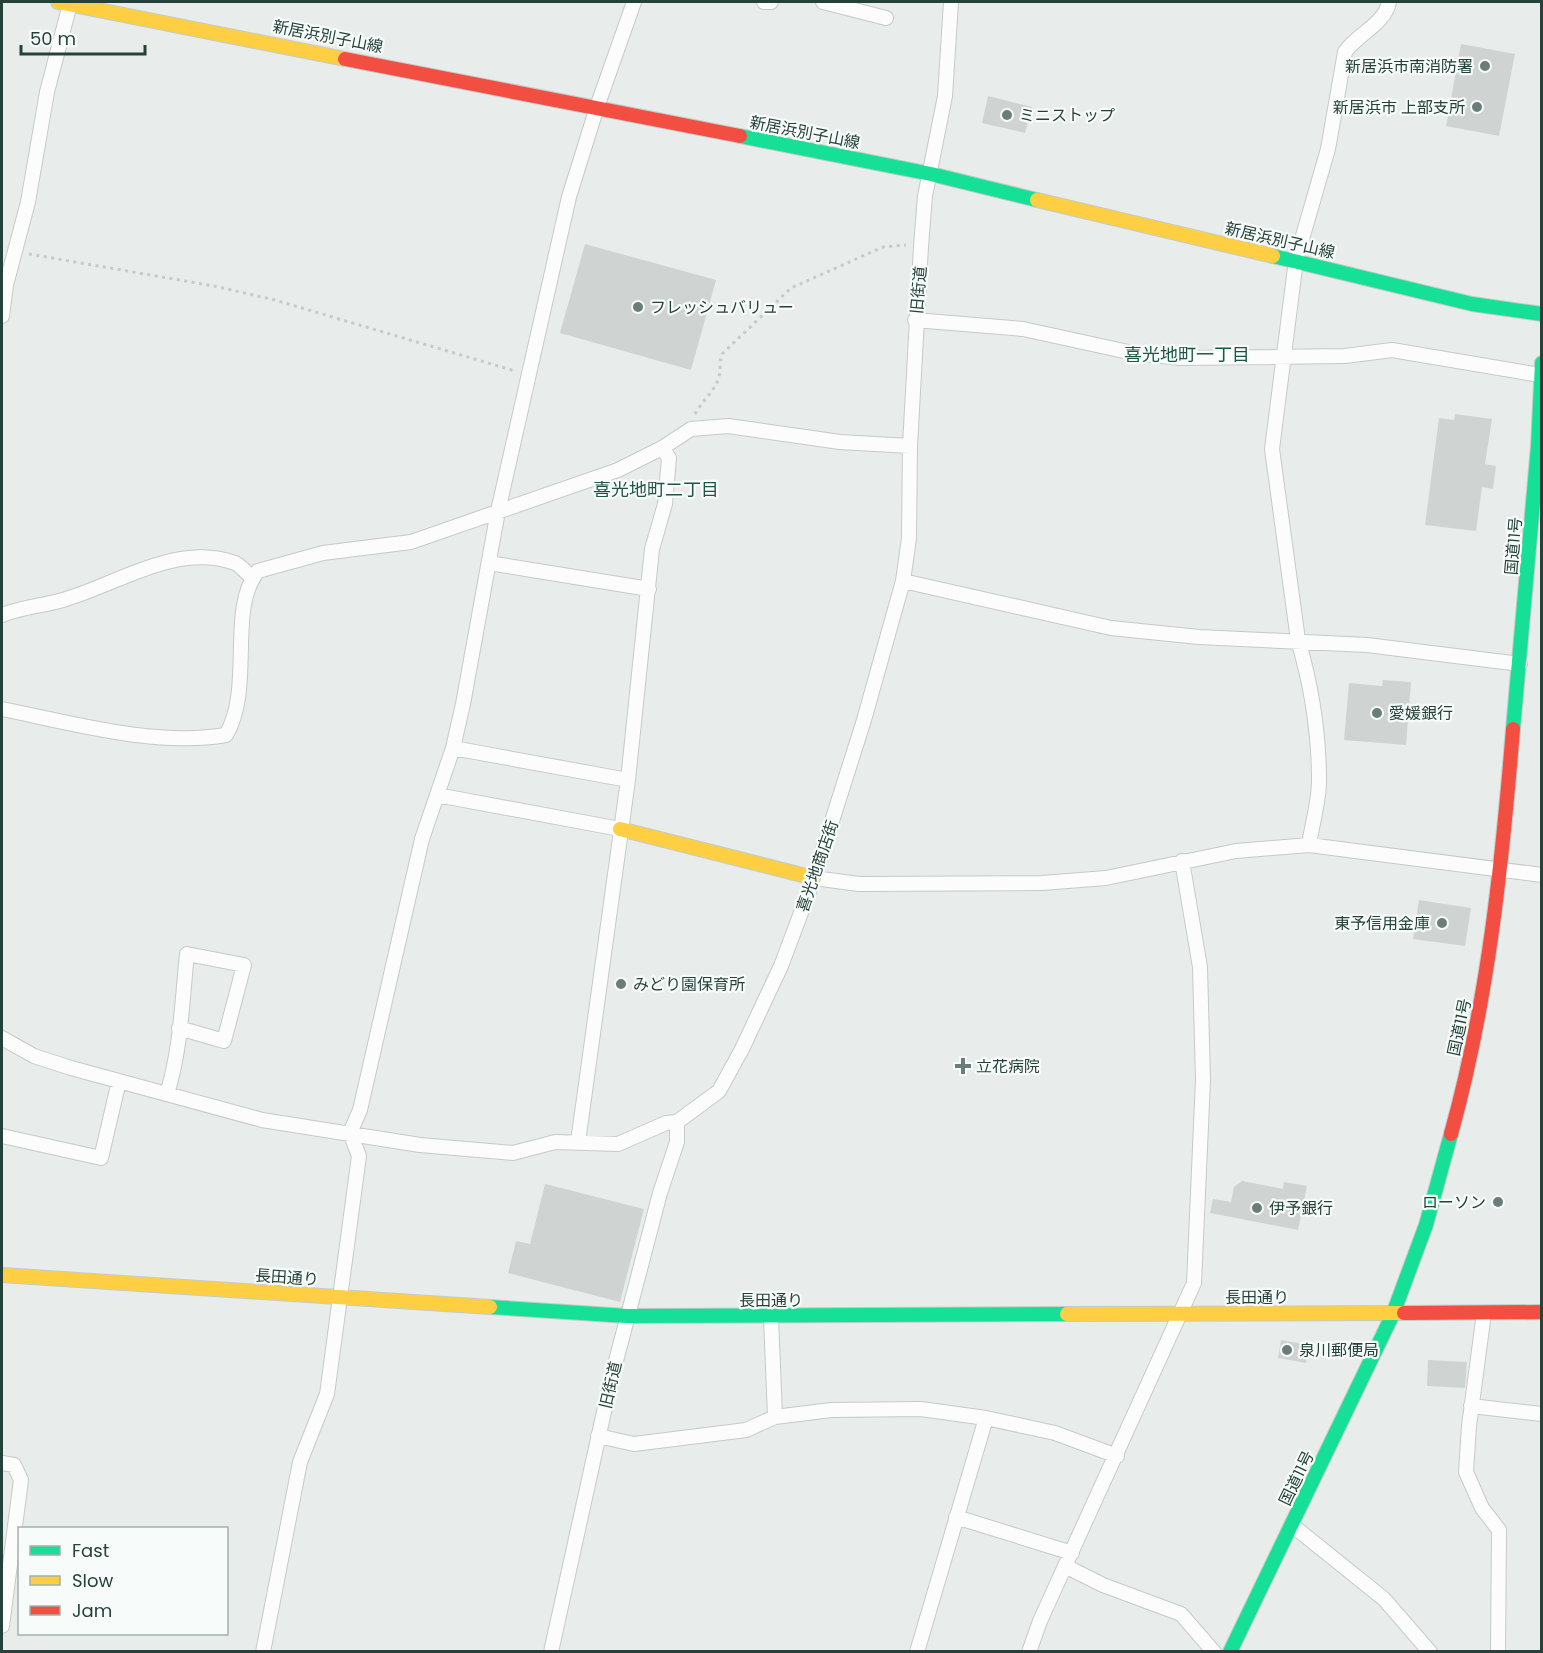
<svg xmlns="http://www.w3.org/2000/svg" width="1543" height="1653" font-family="Poppins,'Noto Sans JP',sans-serif">
<style>
.building{fill:#cfd4d2}
.lines{fill:none;stroke-linecap:round;stroke-linejoin:round}
.street-casing{stroke:#c5cac8;stroke-width:16}
.fast-casing{stroke:#c3cbc8;stroke-width:16}
.slow-casing{stroke:#c3cbc8;stroke-width:16}
.jam-casing{stroke:#c3cbc8;stroke-width:16}
.path{stroke:#c3ccca;stroke-width:3;stroke-dasharray:3 4.5;stroke-linecap:butt}
.street{stroke:#fcfcfc;stroke-width:14}
.fast{stroke:#16e098;stroke-width:14}
.slow{stroke:#ffcf43;stroke-width:14}
.jam{stroke:#f24e42;stroke-width:14}
.poi-dot{fill:#697e78;stroke:#f7fbf9;stroke-width:2}
.labels{text-anchor:middle;stroke-width:4.5;stroke-linejoin:round;paint-order:stroke}
.street-label{font-size:16px;fill:#24423a;stroke:#f7fbf9}
.poi-label{font-size:16px;fill:#24423a;stroke:#f7fbf9;text-anchor:start}
.neighbourhood-label{font-size:18px;fill:#1f5548;stroke:#f7fbf9}
</style>
<rect width="100%" height="100%" fill="#e8edeb"/>
<path class="building" d="M 1461,44 L 1515,54 L 1499,136 L 1446,126 Z
M 988,96 L 1032,107 L 1025,133 L 982,123 Z
M 585,244 L 716,280 L 691,370 L 560,333 Z
M 1455,414 L 1492,419 L 1485,464 L 1496,466 L 1493,489 L 1482,487 L 1476,531 L 1425,525 L 1439,418 L 1454,420 Z
M 1383,680 L 1411,682 L 1406,745 L 1344,740 L 1349,683 L 1382,686 Z
M 1419,900 L 1471,908 L 1465,946 L 1413,939 Z
M 1242,1181 L 1283,1189 L 1284,1182 L 1307,1186 L 1298,1230 L 1210,1213 L 1213,1199 L 1231,1202 L 1234,1187 Z
M 545,1184 L 644,1209 L 620,1302 L 508,1273 L 516,1241 L 530,1244 Z
M 1281,1340 L 1309,1345 L 1306,1363 L 1278,1358 Z
M 1428,1360 L 1467,1362 L 1465,1388 L 1427,1386 Z"/>
<g class="lines">
<defs>
<path id="street" d="M 764,2 L 771,2
M 823,2 L 886,18
M 2,316 L 6,285 L 28,202 L 47,92 L 70,4
M 915,320 L 1023,329 L 1133,353 L 1181,358 L 1345,356 L 1392,350 L 1540,375
M 489,563 L 649,589
M 903,581 L 1111,628 L 1199,637 L 1367,645 L 1520,664
M 2,615 C 22,607 42,606 63,600 C 118,584 177,542 235,563 C 241,566 247,573 252,578
M 2,709 C 72,723 155,747 226,735 C 254,688 227,608 258,571 L 323,553 L 411,542 L 618,470 L 662,448 L 691,429 L 728,426 L 840,442 L 910,446
M 453,748 L 628,780
M 437,795 L 620,829
M 1309,845 C 1312,824 1319,802 1319,781 C 1319,735 1311,684 1298,640 L 1272,449 L 1296,260 L 1328,149 L 1345,52 C 1357,34 1385,24 1389,2
M 814,878 L 859,884 L 1042,883 L 1106,878 L 1236,851 L 1309,845 L 1542,875
M 2,1038 L 34,1056 L 71,1068 L 262,1120 L 420,1145 L 513,1153 L 555,1142 L 618,1144 L 666,1123 L 677,1122 L 719,1091 L 742,1049 L 781,966 L 814,878 L 864,720 L 903,581 L 909,538 L 910,446 L 921,246 L 925,196 L 945,96 L 951,2
M 167,1094 C 181,1049 182,1001 187,954 L 244,965 L 224,1041 L 179,1028
M 2,1136 L 101,1158 L 119,1081
M 578,1142 L 628,780 L 652,549 L 665,504 L 669,458 L 662,448
M 1484,1313 L 1469,1426 L 1466,1472 L 1482,1508 L 1499,1530 L 1498,1652
M 771,1317 L 775,1417
M 1471,1406 L 1542,1414
M 598,1436 L 634,1444 L 746,1430 L 775,1417 L 831,1410 L 921,1409 L 986,1418 L 1055,1433 L 1117,1456
M 2,1463 L 14,1465 L 21,1480 L 2,1626
M 956,1517 L 1072,1553
M 1292,1525 L 1384,1599 L 1430,1652
M 1065,1566 L 1103,1585 L 1181,1614 L 1214,1652
M 263,1652 L 300,1462 L 327,1394 L 359,1156 L 350,1133 L 360,1110 L 422,839 L 453,748 L 463,704 L 498,511 L 569,197 L 597,107 L 634,2
M 551,1652 L 611,1380 L 660,1193 L 677,1142 L 677,1122
M 917,1652 L 986,1418
M 1029,1652 L 1040,1621 L 1194,1283 L 1203,1080 L 1200,967 L 1182,861"/>
<path id="fast" d="M 740,136 L 931,174 L 1037,200
M 1273,256 L 1472,304 L 1542,314
M 1513,729 L 1538,446 L 1542,363
M 490,1307 L 627,1316 L 1067,1314
M 1230,1652 L 1393,1314 L 1426,1225 L 1451,1134"/>
<path id="slow" d="M 58,2 L 345,59
M 1037,200 L 1273,256
M 620,829 L 814,878
M 2,1275 L 490,1307
M 1067,1314 L 1404,1313"/>
<path id="jam" d="M 345,59 L 740,136
M 1451,1134 C 1488,1001 1502,865 1513,729
M 1404,1313 L 1542,1312"/>
</defs>
<use href="#street" class="street-casing"/>
<use href="#fast" class="fast-casing"/>
<use href="#slow" class="slow-casing"/>
<use href="#jam" class="jam-casing"/>
<path class="path" d="M 29,254 L 214,286 L 275,300 L 515,371
M 695,414 C 702,401 715,391 719,377 C 721,369 719,362 722,354 L 791,288 L 883,247 L 906,245"/>
<use href="#street" class="street"/>
<use href="#fast" class="fast"/>
<use href="#slow" class="slow"/>
<use href="#jam" class="jam"/>
</g>
<g class="poi-dot">
<circle cx="1485" cy="66" r="6"/>
<circle cx="1477" cy="107" r="6"/>
<circle cx="1007" cy="115" r="6"/>
<circle cx="638" cy="307" r="6"/>
<circle cx="1377" cy="713" r="6"/>
<circle cx="1442" cy="923" r="6"/>
<circle cx="621" cy="984" r="6"/>
<path d="M960 1057h6v6h6v6h-6v6h-6v-6h-6v-6h6z"/>
<circle cx="1498" cy="1202" r="6"/>
<circle cx="1257" cy="1208" r="6"/>
<circle cx="1287" cy="1350" r="6"/>
</g>
<g class="labels">
<g class="street-label">
<text transform="translate(328 36) rotate(11)" y="6">新居浜別子山線</text>
<text transform="translate(805 132) rotate(11)" y="6">新居浜別子山線</text>
<text transform="translate(1280 240) rotate(13)" y="6">新居浜別子山線</text>
<text transform="translate(918 290) rotate(-85)" y="6">旧街道</text>
<text transform="translate(1513 546) rotate(-85)" y="6">国道11号</text>
<text transform="translate(817 866) rotate(-71)" y="6">喜光地商店街</text>
<text transform="translate(1459 1027) rotate(-78)" y="6">国道11号</text>
<text transform="translate(287 1277) rotate(4)" y="6">長田通り</text>
<text x="1257" y="1303">長田通り</text>
<text x="771" y="1306">長田通り</text>
<text transform="translate(610 1385) rotate(-77)" y="6">旧街道</text>
<text transform="translate(1296 1478) rotate(-64)" y="6">国道11号</text>
</g>
<g class="poi-label">
<text x="1473" y="72" text-anchor="end">新居浜市南消防署</text>
<text x="1465" y="113" text-anchor="end">新居浜市 上部支所</text>
<text x="1019" y="121">ミニストップ</text>
<text x="650" y="313">フレッシュバリュー</text>
<text x="1389" y="719">愛媛銀行</text>
<text x="1430" y="929" text-anchor="end">東予信用金庫</text>
<text x="633" y="990">みどり園保育所</text>
<text x="976" y="1072">立花病院</text>
<text x="1486" y="1208" text-anchor="end">ローソン</text>
<text x="1269" y="1214">伊予銀行</text>
<text x="1299" y="1356">泉川郵便局</text>
</g>
<g class="neighbourhood-label">
<text x="1187" y="361">喜光地町一丁目</text>
<text x="656" y="496">喜光地町二丁目</text>
</g>
</g>
<rect width="1543" height="1653" fill="none" stroke="#24423a" stroke-width="6"/>
<rect x="18" y="1527" width="210" height="108" fill="#f7fbf9" stroke="#a3b1ad" stroke-width="1.5"/>
<rect x="30" y="1546" width="30" height="9" fill="#16e098" stroke="#a3b1ad" stroke-width="1.5"/>
<text x="72" y="1557" font-size="18" fill="#24423a">Fast</text>
<rect x="30" y="1576" width="30" height="9" fill="#ffcf43" stroke="#a3b1ad" stroke-width="1.5"/>
<text x="72" y="1587" font-size="18" fill="#24423a">Slow</text>
<rect x="30" y="1606" width="30" height="9" fill="#f24e42" stroke="#a3b1ad" stroke-width="1.5"/>
<text x="72" y="1617" font-size="18" fill="#24423a">Jam</text>
<path d="M21 45v9h124v-9" fill="none" stroke="#24423a" stroke-width="3"/>
<text x="30" y="45" font-size="18" fill="#24423a" stroke="#f7fbf9" stroke-width="4.5" paint-order="stroke">50 m</text>
</svg>
